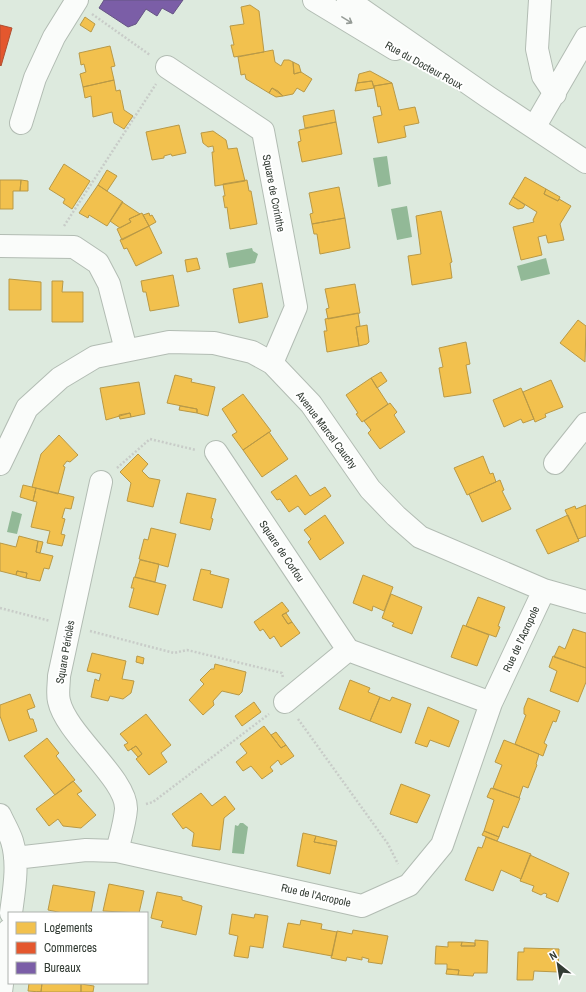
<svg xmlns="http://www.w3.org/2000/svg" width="586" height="992" font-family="'Archivo Narrow',sans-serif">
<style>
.water{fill:#92b997}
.homes{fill:#f2c14e;stroke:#b99946}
.shops{fill:#e4572e;stroke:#af4f30}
.offices{fill:#7b5ea7;stroke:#655484}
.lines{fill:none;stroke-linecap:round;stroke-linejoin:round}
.minor-casing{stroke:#b2bcb3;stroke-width:24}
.major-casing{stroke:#b2bcb3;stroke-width:24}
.path{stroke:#c8ccc8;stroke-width:2.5;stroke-dasharray:2 2;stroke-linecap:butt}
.minor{stroke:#fafcfa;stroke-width:22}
.major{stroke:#fafcfa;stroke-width:22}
.oneway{stroke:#969c97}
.labels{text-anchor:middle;stroke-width:4;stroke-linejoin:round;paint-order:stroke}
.street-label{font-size:11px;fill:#333c34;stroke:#fff}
</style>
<rect width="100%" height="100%" fill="#ddeade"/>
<path class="water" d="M 387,156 L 391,184 L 378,187 L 373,158 Z
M 407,206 L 412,237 L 397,240 L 391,209 Z
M 252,248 L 253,251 L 258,254 L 255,263 L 229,268 L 226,253 Z
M 546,258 L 550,274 L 521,281 L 517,266 Z
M 12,511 L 22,514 L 17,534 L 7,532 Z
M 240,823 L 243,823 L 248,827 L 244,854 L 232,853 L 235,825 L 238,826 Z"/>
<path class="homes" d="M 250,5 L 259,11 L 264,52 L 234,57 L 231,45 L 234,45 L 230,26 L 244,24 L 241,7 Z
M 85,17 L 95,24 L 91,32 L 80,25 Z
M 110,46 L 115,66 L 111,67 L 114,80 L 83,87 L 80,74 L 86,72 L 84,64 L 81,65 L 79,53 Z
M 273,50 L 275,62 L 281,66 L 284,60 L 289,60 L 293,62 L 294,74 L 301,72 L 312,79 L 304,92 L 297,88 L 293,94 L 283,96 L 272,88 L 269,93 L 246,79 L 245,74 L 241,75 L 238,57 Z
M 293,62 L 299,65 L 301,72 L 294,74 Z
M 370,71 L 392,83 L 374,86 L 374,88 L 372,81 L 357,83 L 359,74 Z
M 114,80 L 116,91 L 120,90 L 124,110 L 133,116 L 124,129 L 114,123 L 112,112 L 93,117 L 91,96 L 85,98 L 83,87 Z
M 372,81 L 374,88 L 355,91 L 357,83 Z
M 392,83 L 399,110 L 415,107 L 419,123 L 404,126 L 406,137 L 378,143 L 373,117 L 382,115 L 380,106 L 378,107 L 374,86 Z
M 272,88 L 278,91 L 283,96 L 276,97 L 269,93 Z
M 334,110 L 336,122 L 305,128 L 303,116 Z
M 336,122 L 342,154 L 302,162 L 298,142 L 301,141 L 299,130 Z
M 179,125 L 186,153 L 172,156 L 171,154 L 164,156 L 164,158 L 152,160 L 146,132 Z
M 213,131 L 226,140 L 228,149 L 237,148 L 245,181 L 215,186 L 212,152 L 214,152 L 213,146 L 208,147 L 203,143 L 201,133 Z
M 64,164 L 90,181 L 72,209 L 63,203 L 65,199 L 49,189 Z
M 107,170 L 117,176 L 107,191 L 98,185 Z
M 525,177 L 546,189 L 544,194 L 558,201 L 559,199 L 571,206 L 560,224 L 564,240 L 548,243 L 546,235 L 538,237 L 542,255 L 521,260 L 513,227 L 534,222 L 533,220 L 537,212 L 513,197 Z
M 0,180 L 21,180 L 20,191 L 13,191 L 13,209 L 0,209 Z
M 21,180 L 28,181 L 28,191 L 20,191 Z
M 247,180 L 249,191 L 251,191 L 257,224 L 230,229 L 227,207 L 225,208 L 223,196 L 225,196 L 223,184 Z
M 98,185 L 123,202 L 107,226 L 89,215 L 88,218 L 79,213 Z
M 339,187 L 345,218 L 312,224 L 310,214 L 313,213 L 309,193 Z
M 546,189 L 560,197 L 558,201 L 544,194 Z
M 513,197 L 525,205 L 523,208 L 518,209 L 509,204 Z
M 122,202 L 140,214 L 129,219 L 131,222 L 120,228 L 110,221 Z
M 441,211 L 452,262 L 450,263 L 452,278 L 412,285 L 408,256 L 421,254 L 416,216 Z
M 142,213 L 149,226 L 122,240 L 117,229 L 131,222 L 129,219 Z
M 149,213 L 150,216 L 152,215 L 156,222 L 149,226 L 143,215 Z
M 345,218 L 350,248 L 320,254 L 317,234 L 314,234 L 312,224 Z
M 149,226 L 162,253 L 136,266 L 127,248 L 124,249 L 120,240 Z
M 197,258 L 200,269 L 187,272 L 185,260 Z
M 173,275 L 179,306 L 150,311 L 146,292 L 143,292 L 141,281 Z
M 9,279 L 41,282 L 41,310 L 9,310 Z
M 52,281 L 63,281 L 62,292 L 83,292 L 83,322 L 52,322 Z
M 262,283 L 268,317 L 239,323 L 233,289 Z
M 355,284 L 360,313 L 328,319 L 326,309 L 329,308 L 325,289 Z
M 358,313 L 360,326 L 356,327 L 359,346 L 327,352 L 324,331 L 327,331 L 325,319 Z
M 578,320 L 586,326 L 585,362 L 560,343 Z
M 367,325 L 369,342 L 367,344 L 359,346 L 356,327 Z
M 466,342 L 470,364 L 466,365 L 471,393 L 444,397 L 439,368 L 443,367 L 439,348 Z
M 381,372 L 387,381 L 377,388 L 371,378 Z
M 175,375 L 192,379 L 191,382 L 215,387 L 208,416 L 197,413 L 197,409 L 167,403 Z
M 371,378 L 388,404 L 362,422 L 356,414 L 358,413 L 346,395 Z
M 551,380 L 563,407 L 545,414 L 546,417 L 535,422 L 523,392 Z
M 139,382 L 145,414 L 131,417 L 130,413 L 106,420 L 100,388 Z
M 521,388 L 534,419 L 523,423 L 521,419 L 504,427 L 493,400 Z
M 243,394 L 271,431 L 243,450 L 232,435 L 237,432 L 222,409 Z
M 390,403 L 397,412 L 394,415 L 405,432 L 380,449 L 368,433 L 371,430 L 364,421 Z
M 180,406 L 197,409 L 197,413 L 179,410 Z
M 130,413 L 131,417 L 120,419 L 119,415 Z
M 269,432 L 288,459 L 262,477 L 243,450 Z
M 59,435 L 78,455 L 70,462 L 67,461 L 63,466 L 65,467 L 58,494 L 32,487 L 41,454 Z
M 138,454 L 148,464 L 142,471 L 149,478 L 160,480 L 153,507 L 127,501 L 131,483 L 120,472 Z
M 483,456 L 490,474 L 493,473 L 496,482 L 467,495 L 454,468 Z
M 296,475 L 310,496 L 325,487 L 331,496 L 305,515 L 298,506 L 289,512 L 280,499 L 277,500 L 271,492 Z
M 500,480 L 504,490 L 502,491 L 511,509 L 482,522 L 469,494 Z
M 23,485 L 36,488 L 33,501 L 20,497 Z
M 36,488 L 74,497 L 71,509 L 65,508 L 62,518 L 65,519 L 61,534 L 65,535 L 62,546 L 47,543 L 50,531 L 31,527 L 37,502 L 33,501 Z
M 187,493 L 216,499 L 211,518 L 213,519 L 210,530 L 180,523 Z
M 586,505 L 586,536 L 578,539 L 565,510 L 575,506 L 576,509 Z
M 325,515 L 344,543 L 320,560 L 308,542 L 311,539 L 304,530 Z
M 568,515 L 579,541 L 548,554 L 536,530 Z
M 151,528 L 176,534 L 168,567 L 139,559 L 144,539 L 148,540 Z
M 19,536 L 38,541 L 36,552 L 53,556 L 49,569 L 44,568 L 40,581 L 26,578 L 27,573 L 17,571 L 16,575 L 0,571 L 0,543 L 16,547 Z
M 38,541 L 43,542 L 40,553 L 36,552 Z
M 140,560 L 159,564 L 155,582 L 135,577 Z
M 201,569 L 211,571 L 210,574 L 229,579 L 222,608 L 193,600 Z
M 17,571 L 27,573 L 26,578 L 16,575 Z
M 363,575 L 393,587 L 384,611 L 373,606 L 372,611 L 353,603 Z
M 134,577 L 166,585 L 158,615 L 129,607 L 134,588 L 131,588 Z
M 391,594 L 422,607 L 412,634 L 392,626 L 394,623 L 382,618 Z
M 478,597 L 505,607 L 498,626 L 500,627 L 496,637 L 466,626 Z
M 282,602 L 289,611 L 282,615 L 288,624 L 292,622 L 300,633 L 281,647 L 274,636 L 270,639 L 263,629 L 260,631 L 254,622 Z
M 286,613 L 292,622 L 288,624 L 282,615 Z
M 463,625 L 489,635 L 477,666 L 451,657 Z
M 573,629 L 586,633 L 586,668 L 554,657 L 559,646 L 565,649 Z
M 92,653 L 126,661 L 122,679 L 134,681 L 131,693 L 123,699 L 110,696 L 108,701 L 91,697 L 95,679 L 99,681 L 101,674 L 87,671 Z
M 137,656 L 144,658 L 143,664 L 136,662 Z
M 553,656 L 586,668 L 586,682 L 578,702 L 550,691 L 557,671 L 549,667 Z
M 215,664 L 246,672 L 242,692 L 239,695 L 222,691 L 213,701 L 214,705 L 203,715 L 189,700 L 204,684 L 200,680 L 211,669 L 214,669 Z
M 350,680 L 370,688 L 368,692 L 380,697 L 370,721 L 339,709 Z
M 30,694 L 35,707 L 27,710 L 30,719 L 33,719 L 37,731 L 9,741 L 0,716 L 0,705 Z
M 380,697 L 390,701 L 392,697 L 411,704 L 401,733 L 370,721 Z
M 528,698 L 560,711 L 556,722 L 553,721 L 544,743 L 547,745 L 543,756 L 515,744 L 526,715 L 524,714 L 524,708 Z
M 254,702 L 261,712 L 242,726 L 235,716 Z
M 428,707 L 459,721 L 449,747 L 430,740 L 427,747 L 415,743 Z
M 146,714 L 171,745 L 161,753 L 167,762 L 149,775 L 136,759 L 142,754 L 136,746 L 128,751 L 124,745 L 128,743 L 120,734 Z
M 264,726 L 281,748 L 286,745 L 294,756 L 281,765 L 278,760 L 270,767 L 273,771 L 262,779 L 251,766 L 243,771 L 236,762 L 247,753 L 240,744 Z
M 276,732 L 286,745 L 281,748 L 271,735 Z
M 47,738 L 59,753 L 56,756 L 75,780 L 55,795 L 24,756 Z
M 504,740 L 539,754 L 536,764 L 537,765 L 528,788 L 523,786 L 519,798 L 493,788 L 502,765 L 495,762 Z
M 136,746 L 142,754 L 138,757 L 131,749 Z
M 73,781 L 82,791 L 77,794 L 96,815 L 81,828 L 63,826 L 58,819 L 49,826 L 36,809 Z
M 401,784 L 430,795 L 417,823 L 390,814 Z
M 491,788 L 520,798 L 508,828 L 503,826 L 499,837 L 484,831 L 494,800 L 487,797 Z
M 201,793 L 212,806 L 225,796 L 235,809 L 224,818 L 220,850 L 192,846 L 194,833 L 186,827 L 183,829 L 172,814 Z
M 484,831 L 499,837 L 497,841 L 482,835 Z
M 303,833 L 316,836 L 314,842 L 336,846 L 330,874 L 297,866 Z
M 316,836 L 337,841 L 336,846 L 314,842 Z
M 486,837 L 531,854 L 521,879 L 501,870 L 493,891 L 465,880 L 478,847 L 482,848 Z
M 530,855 L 569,873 L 558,902 L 546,897 L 547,894 L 544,893 L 541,895 L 532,891 L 534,886 L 520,881 Z
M 109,884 L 144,891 L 139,913 L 103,911 Z
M 53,885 L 95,892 L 91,913 L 63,913 L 48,910 Z
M 157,892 L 182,897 L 182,900 L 202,906 L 196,935 L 161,927 L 163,921 L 151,918 Z
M 232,914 L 254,918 L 255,914 L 268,916 L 263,948 L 250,946 L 248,958 L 234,956 L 238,936 L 229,934 Z
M 301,920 L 322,924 L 321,929 L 337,932 L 332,956 L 283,947 L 288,923 L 300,925 Z
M 353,930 L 388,936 L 382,964 L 368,962 L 369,959 L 362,957 L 362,960 L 347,957 L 346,961 L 331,958 L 337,931 L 352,934 Z
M 475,940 L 488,941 L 487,973 L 474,973 L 473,976 L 458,975 L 459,970 L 447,969 L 447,964 L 435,964 L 436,946 L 448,947 L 448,942 L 462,942 L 461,946 L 475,946 Z
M 462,942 L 475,943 L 475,946 L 461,946 Z
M 524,948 L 559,949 L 558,972 L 534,971 L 533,980 L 517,980 L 518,952 L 524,952 Z
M 447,969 L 459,970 L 458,975 L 446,974 Z
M 29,983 L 42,983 L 41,992 L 28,991 Z
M 42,983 L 81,984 L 81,992 L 37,992 L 41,992 Z
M 81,984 L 94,986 L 93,992 L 81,992 Z"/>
<path class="shops" d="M 0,25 L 12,28 L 1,66 L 0,65 Z"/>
<path class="offices" d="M 104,0 L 183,0 L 173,14 L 162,8 L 157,16 L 146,9 L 136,24 L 128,27 L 99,8 Z"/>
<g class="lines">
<defs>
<path id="minor" d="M 540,0 L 537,49 L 543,76 L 555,94
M 167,67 L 263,131 L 296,307 L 272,363
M 21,123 L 35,78 L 54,37 L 77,0
M 535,126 L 586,38
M 0,246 L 74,247 L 98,263 L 109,284 L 126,350
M 216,452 L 348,650
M 555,463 L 586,424
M 0,464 L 27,408 L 60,378 L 95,357 L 169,342 L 214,343 L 252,352 L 272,363 L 311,404 L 370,489 L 396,516 L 420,537 L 544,590 L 586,602
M 101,482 L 59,676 C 59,684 57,693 59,701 C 66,734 127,779 126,809 C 125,823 120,838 117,851
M 285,702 L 348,650 L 491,703
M 0,815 C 4,824 9,832 12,841 C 19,864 14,890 11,913
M 15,858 L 86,850 L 117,851 L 362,906 L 409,885 L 442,845 L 491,703 L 544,590
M 1,992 L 9,930"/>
<path id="major" d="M 314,0 L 395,49
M 348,0 L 488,97 L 586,162"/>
</defs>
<use href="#minor" class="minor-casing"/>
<use href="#major" class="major-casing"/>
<path class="path" d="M 92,14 L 150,55
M 64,226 L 156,84
M 117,468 L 150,439 L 196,450
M 0,608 L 50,621
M 90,631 L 174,653 L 187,650 L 282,673 L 283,678
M 298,719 L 388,844 L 398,864
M 146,804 L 153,802 L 269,714"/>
<use href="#minor" class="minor"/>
<use href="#major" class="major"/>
</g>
<defs><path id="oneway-shaft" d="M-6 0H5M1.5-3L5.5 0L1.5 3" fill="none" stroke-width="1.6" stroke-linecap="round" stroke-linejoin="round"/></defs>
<use class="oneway" href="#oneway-shaft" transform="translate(347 20) rotate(31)"/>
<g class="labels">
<g class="street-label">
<text transform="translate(424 65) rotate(29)" y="4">Rue du Docteur Roux</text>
<text transform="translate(274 193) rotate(79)" y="4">Square de Corinthe</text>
<text transform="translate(327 430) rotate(53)" y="4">Avenue Marcel Cauchy</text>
<text transform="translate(282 551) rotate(56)" y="4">Square de Corfou</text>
<text transform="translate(521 639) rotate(-65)" y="4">Rue de l’Acropole</text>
<text transform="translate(65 652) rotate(-80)" y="4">Square Périclès</text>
<text transform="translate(316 895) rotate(13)" y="4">Rue de l’Acropole</text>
</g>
</g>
<rect x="8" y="912" width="140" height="72" fill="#ffffff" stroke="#adb1ae"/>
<rect x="16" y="922" width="20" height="12" fill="#f2c14e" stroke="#adb1ae"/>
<text x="44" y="932" font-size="12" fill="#333c34">Logements</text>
<rect x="16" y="942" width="20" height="12" fill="#e4572e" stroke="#adb1ae"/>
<text x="44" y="952" font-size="12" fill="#333c34">Commerces</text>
<rect x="16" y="962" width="20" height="12" fill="#7b5ea7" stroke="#adb1ae"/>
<text x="44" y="972" font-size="12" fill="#333c34">Bureaux</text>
<g transform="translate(558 964) rotate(330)" stroke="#ffffff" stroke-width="3" paint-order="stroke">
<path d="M0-3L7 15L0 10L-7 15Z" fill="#333c34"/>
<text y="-6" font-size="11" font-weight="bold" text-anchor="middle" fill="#333c34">N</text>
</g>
</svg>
